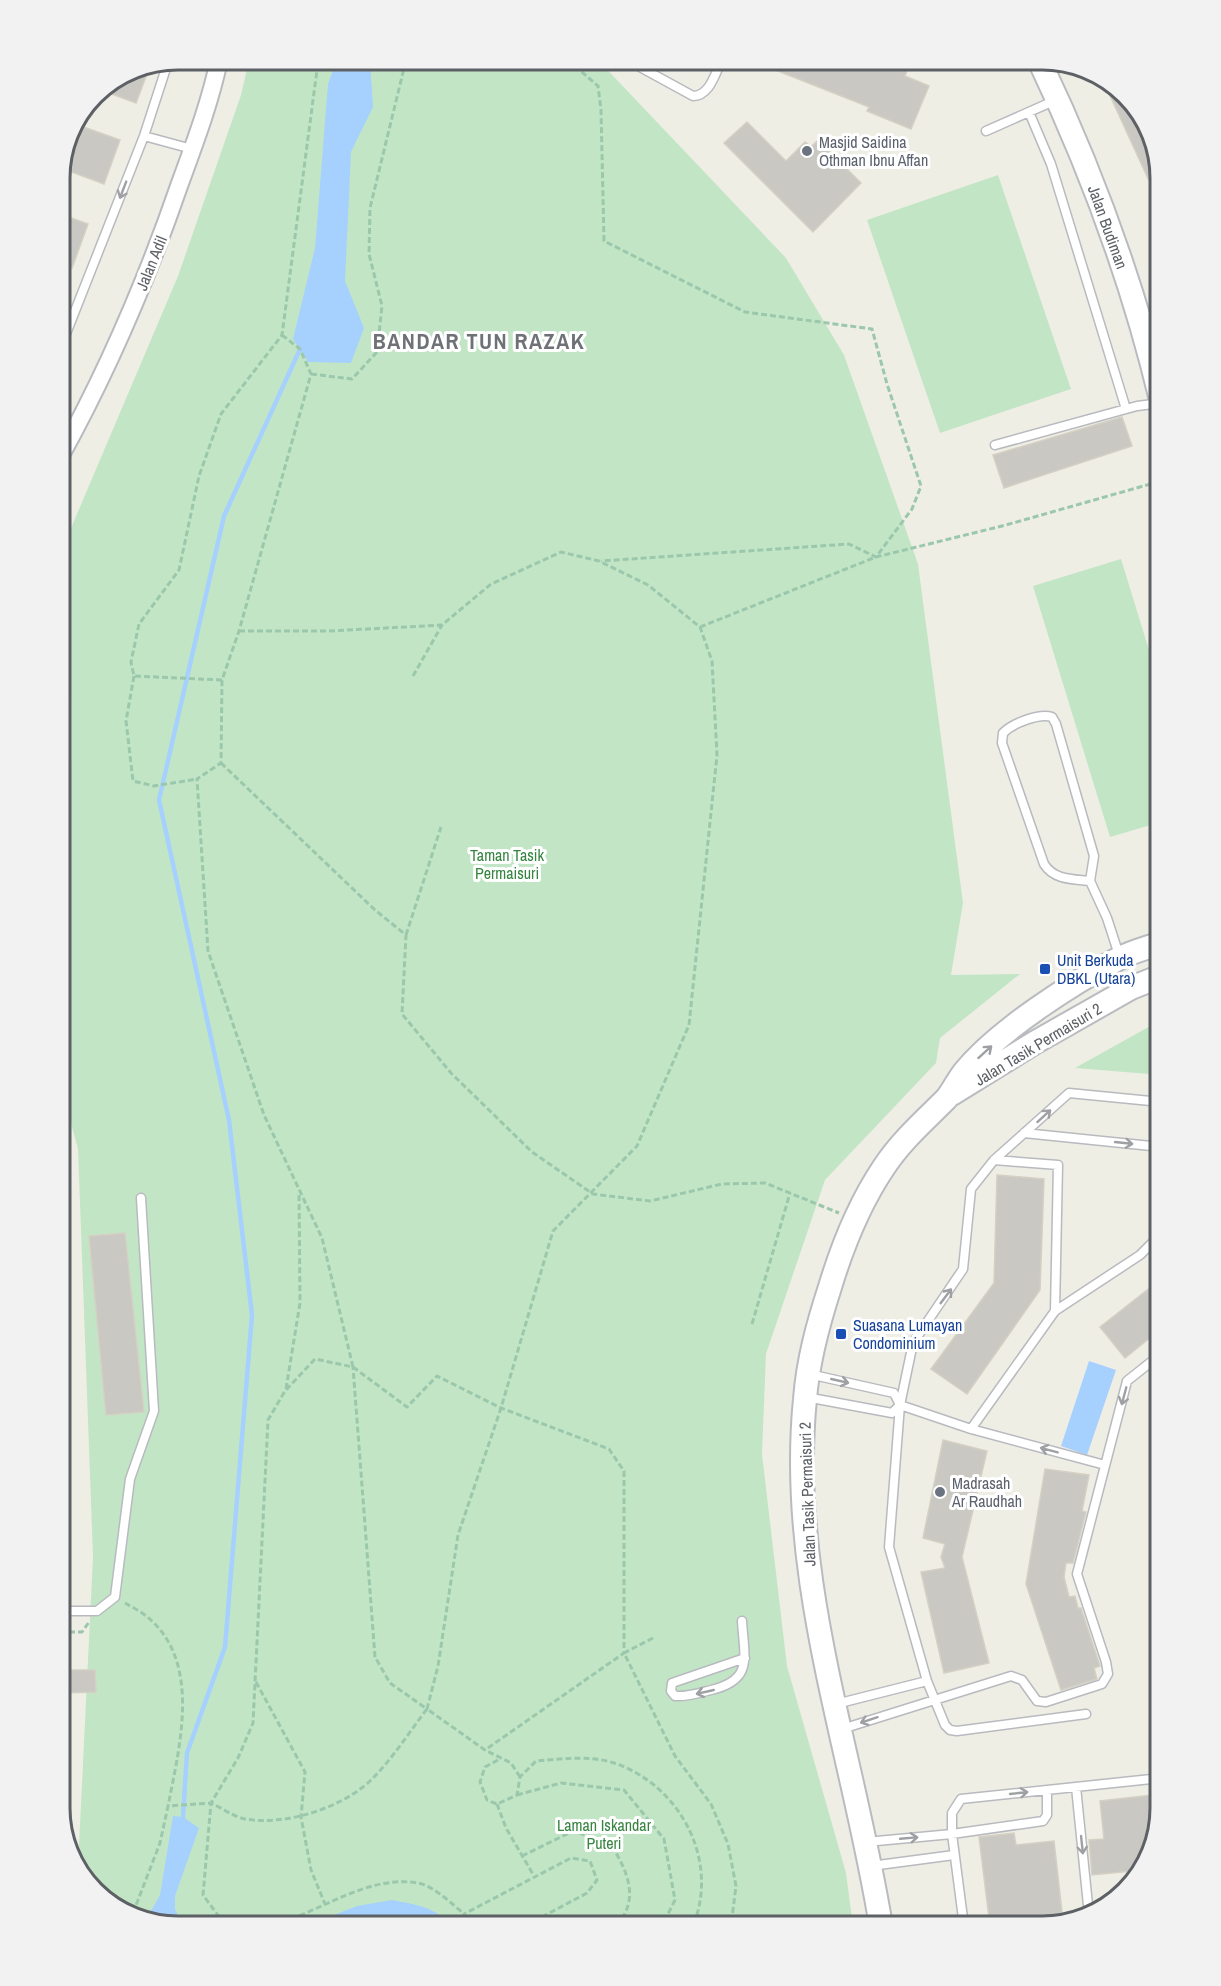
<svg xmlns="http://www.w3.org/2000/svg" width="1221" height="1986" font-family="'Archivo Narrow',sans-serif">
<style>
.green{fill:#c2e6c5}
.water{fill:#a6d0fe}
.lines{fill:none;stroke-linecap:round;stroke-linejoin:round}
.stream{stroke:#a6d0fe;stroke-width:4.5}
.building{fill:#cac8c2;stroke:#d4d0c3;stroke-width:1.5}
.lane-casing{stroke:#b8babf;stroke-width:11}
.street-casing{stroke:#b8babf;stroke-width:20}
.secondary-casing{stroke:#b9bbc1;stroke-width:26}
.path{stroke:#9bc7ac;stroke-width:3;stroke-dasharray:6 3;stroke-linecap:butt}
.lane{stroke:#fff;stroke-width:8}
.street{stroke:#fff;stroke-width:16}
.secondary{stroke:#fff;stroke-width:22}
.oneway{stroke:#9ea0a3}
.worship-dot{fill:#6b7280;stroke:#fff;stroke-width:2}
.transit-dot{fill:#1a4fb4;stroke:#fff;stroke-width:2}
.labels{text-anchor:middle;stroke-width:6;stroke-linejoin:round;paint-order:stroke}
.worship-label{font-size:16px;fill:#5b616d;stroke:#fff;text-anchor:start}
.street-label{font-size:16px;fill:#5d6065;stroke:#fff}
.park-label{font-size:16px;fill:#368440;stroke:#fff}
.transit-label{font-size:16px;fill:#164399;stroke:#fff;text-anchor:start}
.district-label{font-size:22px;font-weight:bold;letter-spacing:1.5px;fill:#6e7277;stroke:#fff}
.rim{fill:none;stroke:#5d6065;stroke-width:3}
</style>
<rect width="100%" height="100%" fill="#efeee5"/>
<path class="green" d="M 249,60 L 598,60 L 786,258 L 844,355 L 918,564 L 963,903 L 951,975 L 1020,974 L 940,1038 L 936,1063 L 825,1180 L 766,1354 L 762,1454 L 787,1666 L 846,1873 L 853,1926 L 171,1926 L 113,1906 L 78,1866 L 93,1557 L 78,1149 L 60,1083 L 60,554 L 178,276 L 241,95 Z
M 998,175 L 1071,389 L 940,433 L 867,220 Z
M 1121,559 L 1161,689 L 1161,822 L 1110,837 L 1033,586 Z
M 1161,1020 L 1161,1075 L 1075,1068 Z"/>
<path class="water" d="M 337,60 L 370,60 L 373,107 L 351,152 L 345,281 L 364,328 L 351,363 L 308,362 L 293,339 L 315,248 L 328,84 Z
M 1089,1361 L 1116,1370 L 1087,1455 L 1061,1446 Z
M 173,1816 L 183,1817 L 199,1828 L 175,1896 L 175,1909 L 183,1926 L 171,1926 L 147,1918 L 160,1895 Z
M 392,1900 C 412,1904 439,1907 449,1926 L 306,1926 L 357,1906 Z"/>
<g class="lines">
<path class="stream" d="M 183,1817 L 187,1753 L 225,1647 L 252,1315 L 229,1120 L 159,800 L 224,516 L 300,349"/>
</g>
<path class="building" d="M 911,60 L 905,76 L 929,86 L 911,129 L 867,111 L 869,107 L 753,61 Z
M 150,66 L 136,103 L 101,90 L 133,69 Z
M 1102,78 L 1108,80 L 1149,126 L 1161,178 L 1161,207 Z
M 747,122 L 786,161 L 805,142 L 811,147 L 818,140 L 861,183 L 813,232 L 724,143 Z
M 75,124 L 120,140 L 104,184 L 61,168 L 69,133 Z
M 60,214 L 88,224 L 72,268 L 60,264 Z
M 1122,417 L 1132,446 L 1004,488 L 993,455 Z
M 997,1175 L 1044,1179 L 1040,1290 L 967,1394 L 931,1369 L 994,1283 Z
M 125,1233 L 144,1412 L 106,1415 L 89,1236 Z
M 1161,1279 L 1161,1329 L 1125,1358 L 1100,1327 Z
M 943,1440 L 987,1451 L 962,1557 L 989,1663 L 944,1673 L 921,1572 L 945,1568 L 941,1557 L 945,1544 L 923,1538 Z
M 1045,1469 L 1089,1475 L 1082,1511 L 1086,1512 L 1073,1563 L 1066,1563 L 1064,1577 L 1069,1597 L 1075,1596 L 1078,1608 L 1081,1608 L 1100,1666 L 1094,1668 L 1097,1679 L 1061,1690 L 1026,1584 Z
M 60,1670 L 95,1670 L 96,1692 L 60,1693 Z
M 1161,1794 L 1161,1808 L 1145,1867 L 1142,1870 L 1092,1875 L 1089,1840 L 1104,1839 L 1100,1801 Z
M 1014,1833 L 1016,1845 L 1054,1841 L 1063,1921 L 1042,1926 L 990,1926 L 979,1837 Z"/>
<g class="lines">
<defs>
<path id="lane" d="M 640,67 L 693,96 C 710,96 715,73 722,60
M 1029,112 L 1051,164 L 1126,409
M 986,131 L 1056,100
M 144,136 L 192,149
M 60,349 L 144,136 L 168,62
M 995,445 L 1137,406 L 1161,403
M 1090,881 C 1072,879 1054,880 1044,864 L 1002,743 L 1003,733 C 1013,723 1039,713 1052,717 L 1056,724 L 1094,856 L 1090,881 L 1107,918 L 1120,958
M 1024,1133 L 1161,1147
M 1055,1311 L 1140,1255 L 1161,1234
M 809,1374 L 894,1393 L 900,1405 L 971,1429 L 1105,1465
M 806,1397 L 892,1413 L 900,1405
M 971,1429 L 1055,1311 L 1058,1165 L 994,1160
M 60,1611 L 97,1611 L 115,1597 L 130,1479 L 154,1411 L 141,1198
M 742,1621 C 744,1657 754,1680 711,1690 C 699,1693 687,1697 675,1696 L 671,1691 L 672,1683 L 745,1658
M 836,1704 L 927,1681
M 1086,1714 L 957,1731 L 950,1730 L 945,1725 L 927,1681 L 889,1547 L 900,1405 L 913,1343 L 963,1269 L 971,1189 L 994,1160 L 1069,1093 L 1161,1102
M 842,1729 L 1011,1676 L 1022,1680 L 1037,1701 L 1046,1702 L 1102,1684 L 1108,1674 L 1106,1662 L 1077,1574 L 1127,1381 L 1161,1354
M 1076,1787 L 1089,1915
M 866,1842 L 952,1834 L 1043,1821 L 1047,1815 L 1047,1790
M 871,1866 L 954,1855
M 1089,1910 L 1101,1908
M 964,1926 L 952,1834 L 952,1813 L 961,1799 L 1161,1778"/>
<path id="street" d="M 60,457 C 108,370 147,279 179,186 C 194,145 210,103 219,60"/>
<path id="secondary" d="M 1039,60 C 1091,169 1133,283 1161,400
M 952,1094 L 1034,1043 L 1131,988 L 1161,976
M 881,1926 C 853,1752 787,1578 805,1399 C 808,1360 818,1324 830,1287 C 843,1244 859,1204 884,1167 C 901,1141 924,1121 946,1099 C 953,1091 958,1079 965,1071 C 999,1030 1071,984 1118,959 C 1131,952 1147,948 1161,943"/>
</defs>
<use href="#lane" class="lane-casing"/>
<use href="#street" class="street-casing"/>
<use href="#secondary" class="secondary-casing"/>
<path class="path" d="M 568,60 L 598,86 L 601,110 L 604,241 L 745,312 L 872,329 L 887,384 L 921,486 L 912,509 L 876,557 L 849,544 L 601,561
M 282,335 L 300,349 L 311,374 L 239,631 L 222,680 L 221,763 L 197,779 L 208,951 L 264,1115 L 322,1238 L 353,1367 L 315,1359 L 285,1391 L 268,1420 L 253,1723 L 238,1758 L 211,1803 C 222,1808 234,1817 245,1819 C 285,1826 344,1808 373,1778 C 393,1758 410,1731 427,1709 L 485,1750 L 511,1763 L 520,1777
M 311,374 L 352,379 L 377,352 L 382,306 L 369,254 L 370,208 L 406,60
M 700,627 L 876,557 L 1006,525 L 1161,481
M 239,631 L 330,631 L 442,625 L 491,584 L 561,552 L 599,561 L 648,585 L 700,627 L 712,661 L 717,755 L 689,1025 L 637,1146 L 553,1231 L 501,1408 L 458,1535 L 438,1666 L 427,1709 L 390,1683 L 375,1657 L 353,1367
M 134,676 L 126,721 L 133,781 L 154,786 L 197,779
M 413,676 L 442,625
M 222,680 L 134,676 L 131,662 L 139,624 L 179,570 L 199,476 L 221,414 L 282,335 L 317,70 L 322,60
M 221,763 L 375,910 L 406,935 L 402,1014 L 451,1073 L 532,1152 L 593,1194 L 650,1201 L 722,1184 L 765,1183 L 839,1213
M 406,935 L 441,827
M 752,1324 L 790,1193
M 353,1367 L 407,1407 L 437,1376 L 501,1408 L 609,1449 L 624,1471 L 624,1653 L 485,1750
M 286,1389 L 300,1303 L 299,1193
M 125,1603 C 134,1608 145,1614 152,1621 C 201,1667 179,1749 168,1806
M 60,1632 L 82,1632 L 89,1622
M 653,1638 L 624,1653 L 675,1756 L 711,1804 L 728,1844 L 736,1886 L 731,1926
M 256,1682 L 305,1772 L 301,1817 L 311,1870 L 325,1904
M 498,1760 L 485,1767 L 480,1782 L 487,1800 L 497,1804 L 517,1795 L 520,1777 L 536,1761 C 561,1759 590,1755 614,1763 C 680,1785 720,1860 693,1926
M 517,1795 L 561,1783 L 624,1790 L 664,1839 L 675,1900 L 662,1926
M 497,1804 L 506,1828 L 534,1876
M 522,1856 L 573,1831 L 610,1843 C 627,1870 641,1899 616,1926
M 133,1913 L 160,1843 L 168,1806 L 211,1803 L 203,1895 L 220,1918 L 236,1926
M 265,1926 C 316,1917 363,1874 418,1883 C 434,1886 452,1904 464,1914
M 467,1926 L 464,1914 L 571,1858 L 590,1861 L 597,1880 L 587,1893 L 525,1926"/>
<use href="#lane" class="lane"/>
<use href="#street" class="street"/>
<use href="#secondary" class="secondary"/>
</g>
<defs><path id="oneway-shaft" d="M-6 0H5M1.5-3L5.5 0L1.5 3" fill="none" stroke-width="1.6" stroke-linecap="round" stroke-linejoin="round" transform="scale(1.5)"/></defs>
<g class="oneway">
<use href="#oneway-shaft" transform="translate(123 190) rotate(111)"/>
<use href="#oneway-shaft" transform="translate(985 1052) rotate(-42)"/>
<use href="#oneway-shaft" transform="translate(1044 1116) rotate(-42)"/>
<use href="#oneway-shaft" transform="translate(1124 1143) rotate(6)"/>
<use href="#oneway-shaft" transform="translate(946 1296) rotate(-53)"/>
<use href="#oneway-shaft" transform="translate(840 1381) rotate(13)"/>
<use href="#oneway-shaft" transform="translate(1124 1396) rotate(105)"/>
<use href="#oneway-shaft" transform="translate(1049 1450) rotate(-165)"/>
<use href="#oneway-shaft" transform="translate(705 1692) rotate(167)"/>
<use href="#oneway-shaft" transform="translate(869 1720) rotate(162)"/>
<use href="#oneway-shaft" transform="translate(1019 1793) rotate(-6)"/>
<use href="#oneway-shaft" transform="translate(909 1838) rotate(-5)"/>
<use href="#oneway-shaft" transform="translate(1082 1845) rotate(84)"/>
</g>
<g class="worship-dot">
<circle cx="807" cy="151" r="6"/>
<circle cx="940" cy="1492" r="6"/>
</g>
<g class="transit-dot">
<rect x="1039" y="963" width="12" height="12" rx="3"/>
<rect x="835" y="1328" width="12" height="12" rx="3"/>
</g>
<g class="labels">
<g class="worship-label">
<text x="819" y="148">Masjid Saidina<tspan x="819" dy="18">Othman Ibnu Affan</tspan></text>
<text x="952" y="1489">Madrasah<tspan x="952" dy="18">Ar Raudhah</tspan></text>
</g>
<g class="street-label">
<text transform="translate(1108 227) rotate(70)" y="6">Jalan Budiman</text>
<text transform="translate(151 263) rotate(-68)" y="6">Jalan Adil</text>
<text transform="translate(1038 1044) rotate(-31)" y="6">Jalan Tasik Permaisuri 2</text>
<text transform="translate(807 1494) rotate(-92)" y="6">Jalan Tasik Permaisuri 2</text>
</g>
<g class="park-label">
<text x="507" y="861">Taman Tasik<tspan x="507" dy="18">Permaisuri</tspan></text>
<text x="604" y="1831">Laman Iskandar<tspan x="604" dy="18">Puteri</tspan></text>
</g>
<g class="transit-label">
<text x="1057" y="966">Unit Berkuda<tspan x="1057" dy="18">DBKL (Utara)</tspan></text>
<text x="853" y="1331">Suasana Lumayan<tspan x="853" dy="18">Condominium</tspan></text>
</g>
<g class="district-label">
<text x="479" y="349">BANDAR TUN RAZAK</text>
</g>
</g>
<path d="M0 0H1221V1986H0ZM178 70H1042A108 108 0 0 1 1150 178V1808A108 108 0 0 1 1042 1916H178A108 108 0 0 1 70 1808V178A108 108 0 0 1 178 70Z" fill="#f2f2f3" fill-rule="evenodd"/>
<path class="rim" d="M178 70H1042A108 108 0 0 1 1150 178V1808A108 108 0 0 1 1042 1916H178A108 108 0 0 1 70 1808V178A108 108 0 0 1 178 70Z"/>
</svg>
